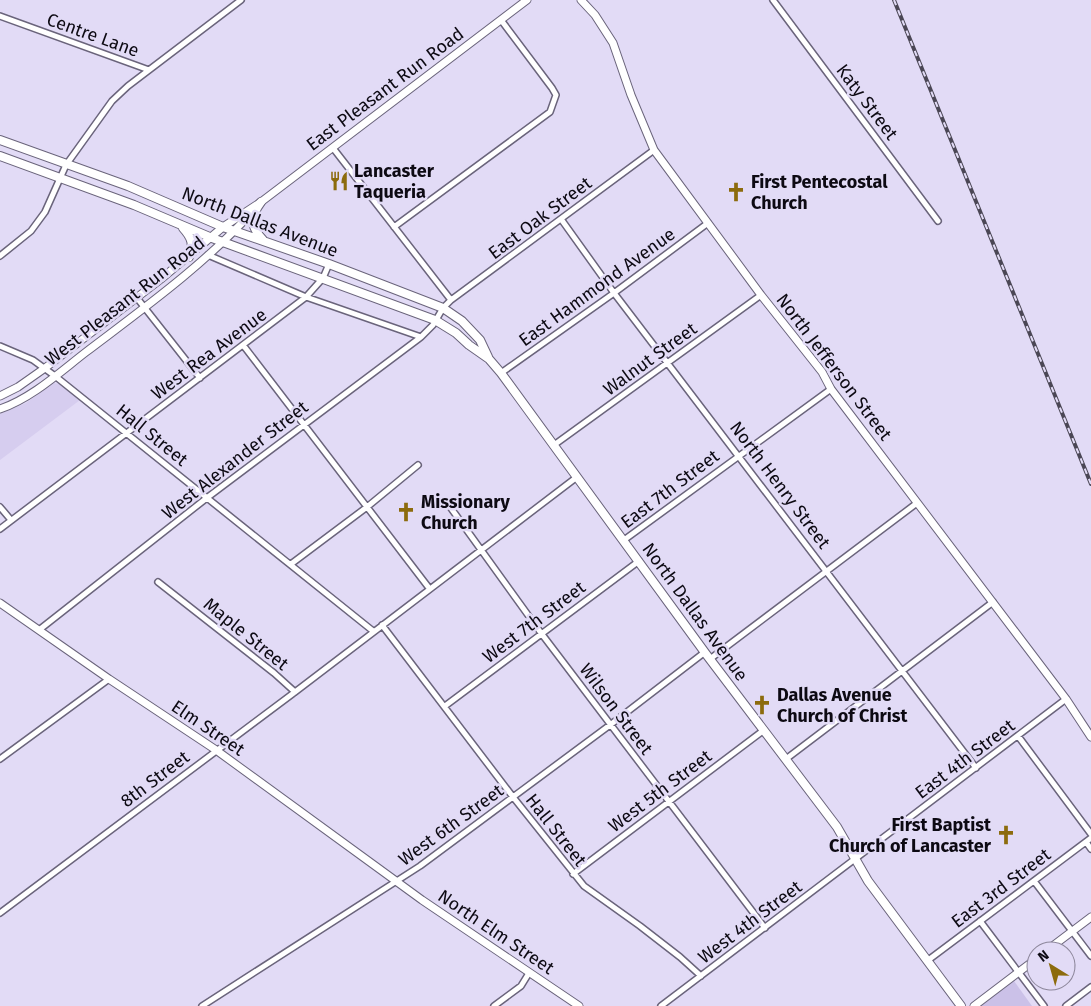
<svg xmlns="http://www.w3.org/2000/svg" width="1091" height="1006" font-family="'Fira Sans',sans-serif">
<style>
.built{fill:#d6cdef}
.green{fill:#cbc1e8}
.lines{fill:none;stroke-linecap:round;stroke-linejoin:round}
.street-casing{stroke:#6a647b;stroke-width:8}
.secondary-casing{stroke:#6a647b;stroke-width:9}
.primary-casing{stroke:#6a647b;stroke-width:10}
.street{stroke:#fff;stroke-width:5}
.secondary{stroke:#fff;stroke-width:7}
.primary{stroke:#fff;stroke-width:8}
.rail-casing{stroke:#4b4755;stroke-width:4}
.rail{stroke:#e2dbf6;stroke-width:2;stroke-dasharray:5.5;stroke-linecap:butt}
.labels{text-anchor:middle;stroke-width:5;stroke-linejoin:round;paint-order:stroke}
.street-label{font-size:18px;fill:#0d0a13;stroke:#e2dbf6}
.poi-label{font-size:18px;font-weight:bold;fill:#0d0a13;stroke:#e2dbf6;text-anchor:start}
</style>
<rect width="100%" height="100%" fill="#e2dbf6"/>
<path class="built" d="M 54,383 L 59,384 L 80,400 L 0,460 L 0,414 L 26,403 Z"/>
<path class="green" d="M 1014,981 L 1032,1006 L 981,1006 Z"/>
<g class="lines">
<defs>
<path id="street" d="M 773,0 L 938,221
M 0,16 L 149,70
M 333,148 L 451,300
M 561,219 L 614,293 L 976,768
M 394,227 L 550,112 L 556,95 L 552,88 L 501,20
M 208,255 L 306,297 L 421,337
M 0,256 L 31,231 L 45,212 L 66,165 L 112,101 L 128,86 L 241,0
M 137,298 L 200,378
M 243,345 L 429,588
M 0,346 L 33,360 L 55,376 L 373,631
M 501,373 L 614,293 L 708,223
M 554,445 L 761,295
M 448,504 L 541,633 L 765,928
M 0,507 L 11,520
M 0,529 L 306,297 L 323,278 L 329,264
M 624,540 L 831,389
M 291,564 L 367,507 L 418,465
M 158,582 L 274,673 L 295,692
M 382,625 L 513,797 L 584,886 L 640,926 L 680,957 L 701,976
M 39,630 L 208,497 L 421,337 L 433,325 L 443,308 L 451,300 L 654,150
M 710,659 L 917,503
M 445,706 L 639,561
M 1018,736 L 1091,834
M 0,759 L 109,679
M 786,759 L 993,602
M 1086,842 L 1091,849
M 573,874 L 764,730
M 1034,881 L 1091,956
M 0,913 L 295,692 L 577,477
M 980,921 L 1044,1006
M 927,961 L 1091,838
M 202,1006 L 420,866 L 610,725 L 705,652
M 494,1006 L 521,986 L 529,973
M 661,1006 L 1066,699
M 1066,1006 L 1091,987"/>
<path id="secondary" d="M 581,0 L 595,15 L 613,43 L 631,95 L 654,150 L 761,295 L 822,372 L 831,389 L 1066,699 L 1091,737
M 0,396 L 18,387 L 45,368 L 161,279 L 223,227 L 261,202 L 527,0
M 0,409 C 32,398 60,372 86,352 C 144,308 204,265 253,211
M 0,603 L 109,679 L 216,750 L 422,900 L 579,1006
M 1046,951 L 1091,917
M 974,1006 L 1036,959"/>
<path id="primary" d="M 0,140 L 128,186 L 223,227 L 329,264 L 443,308 L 462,321 L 480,340 L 488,357
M 0,156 L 134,205 L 212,238 L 435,320 L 456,333 L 469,345 L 489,359 L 501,373 L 706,654 L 837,827 L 868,881 L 961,1006
M 261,202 C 250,217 250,226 263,240
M 183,228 C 192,238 194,244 189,257"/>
</defs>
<use href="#street" class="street-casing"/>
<use href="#secondary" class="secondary-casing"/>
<use href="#primary" class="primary-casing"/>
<use href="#street" class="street"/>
<use href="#secondary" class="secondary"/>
<use href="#primary" class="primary"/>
<defs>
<path id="rail" d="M 894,0 L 1091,484"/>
</defs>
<use href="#rail" class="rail-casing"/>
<use href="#rail" class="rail"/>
</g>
<defs>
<symbol id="restaurant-bare" viewBox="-9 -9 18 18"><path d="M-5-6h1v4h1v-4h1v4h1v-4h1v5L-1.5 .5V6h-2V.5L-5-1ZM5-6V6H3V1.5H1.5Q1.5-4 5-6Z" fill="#8c6b0d" stroke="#e2dbf6" stroke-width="2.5" paint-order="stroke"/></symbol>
<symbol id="church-bare" viewBox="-9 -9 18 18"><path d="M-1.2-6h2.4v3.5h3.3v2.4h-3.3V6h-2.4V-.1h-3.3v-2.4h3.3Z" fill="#8c6b0d" stroke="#e2dbf6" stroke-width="2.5" paint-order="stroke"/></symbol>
</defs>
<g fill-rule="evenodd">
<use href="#restaurant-bare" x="325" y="167" width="28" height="28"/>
<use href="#church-bare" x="722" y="178" width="28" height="28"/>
<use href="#church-bare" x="392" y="498" width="28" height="28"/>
<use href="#church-bare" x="748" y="691" width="28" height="28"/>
<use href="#church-bare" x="992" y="821" width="28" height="28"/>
</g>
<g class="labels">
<g class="street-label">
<text transform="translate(93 35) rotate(20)" y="6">Centre Lane</text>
<text transform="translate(385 89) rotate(-37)" y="6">East Pleasant Run Road</text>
<text transform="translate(867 102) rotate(53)" y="6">Katy Street</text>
<text transform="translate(540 218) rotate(-37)" y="6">East Oak Street</text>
<text transform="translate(260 222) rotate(21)" y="6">North Dallas Avenue</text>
<text transform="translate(597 287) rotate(-36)" y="6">East Hammond Avenue</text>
<text transform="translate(125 301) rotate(-38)" y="6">West Pleasant Run Road</text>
<text transform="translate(209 354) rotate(-37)" y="6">West Rea Avenue</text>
<text transform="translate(650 359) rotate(-36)" y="6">Walnut Street</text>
<text transform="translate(834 367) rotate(53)" y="6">North Jefferson Street</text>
<text transform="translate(152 435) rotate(39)" y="6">Hall Street</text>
<text transform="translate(235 460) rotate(-38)" y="6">West Alexander Street</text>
<text transform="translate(780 485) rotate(53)" y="6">North Henry Street</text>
<text transform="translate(670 489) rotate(-37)" y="6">East 7th Street</text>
<text transform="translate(695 612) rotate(54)" y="6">North Dallas Avenue</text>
<text transform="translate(534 622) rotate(-37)" y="6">West 7th Street</text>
<text transform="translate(246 634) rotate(39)" y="6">Maple Street</text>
<text transform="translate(616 709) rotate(53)" y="6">Wilson Street</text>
<text transform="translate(208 728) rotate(34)" y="6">Elm Street</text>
<text transform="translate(965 759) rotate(-37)" y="6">East 4th Street</text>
<text transform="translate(155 779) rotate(-37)" y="6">8th Street</text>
<text transform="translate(660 791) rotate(-37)" y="6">West 5th Street</text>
<text transform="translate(451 825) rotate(-36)" y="6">West 6th Street</text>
<text transform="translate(556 830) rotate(52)" y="6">Hall Street</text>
<text transform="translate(1001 888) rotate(-37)" y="6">East 3rd Street</text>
<text transform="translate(750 922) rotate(-37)" y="6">West 4th Street</text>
<text transform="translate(496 932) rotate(34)" y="6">North Elm Street</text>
</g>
<g class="poi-label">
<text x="354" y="177">Lancaster<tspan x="354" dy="21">Taqueria</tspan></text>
<text x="751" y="188">First Pentecostal<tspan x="751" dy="21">Church</tspan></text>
<text x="421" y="508">Missionary<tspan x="421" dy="21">Church</tspan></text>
<text x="777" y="701">Dallas Avenue<tspan x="777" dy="21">Church of Christ</tspan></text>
<text x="991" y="831" text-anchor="end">First Baptist<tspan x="991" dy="21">Church of Lancaster</tspan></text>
</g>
</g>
<g transform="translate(1051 966) rotate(323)"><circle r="24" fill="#e2dbf6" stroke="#8d879b"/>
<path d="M0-4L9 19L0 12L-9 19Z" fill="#8c6b0d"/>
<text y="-8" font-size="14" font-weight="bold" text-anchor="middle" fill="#0d0a13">N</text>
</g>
</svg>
